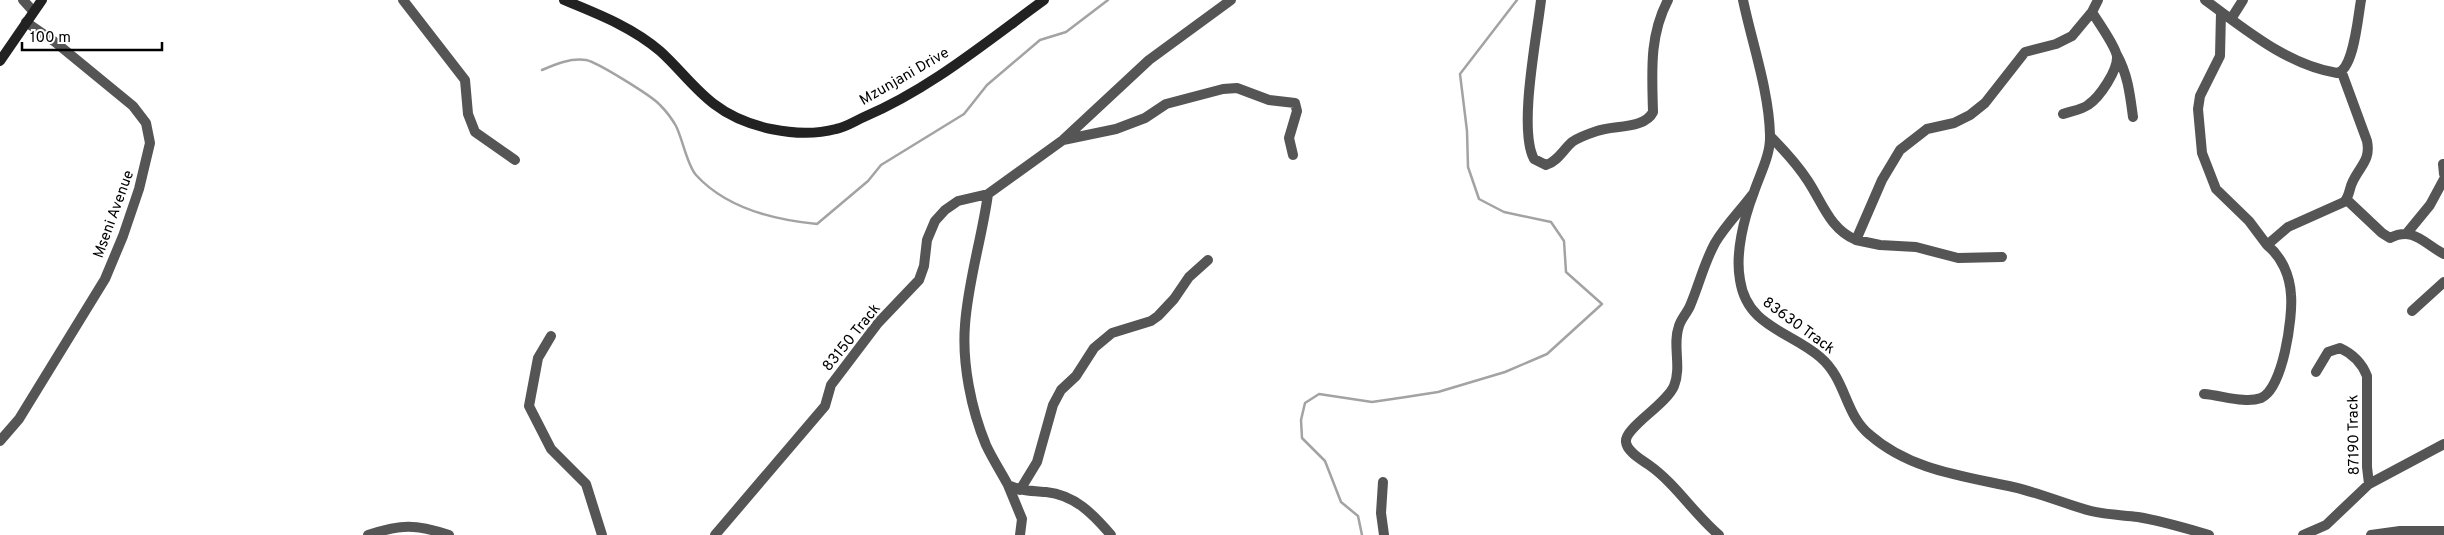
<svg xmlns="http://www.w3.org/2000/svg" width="2444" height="535" font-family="Overpass,sans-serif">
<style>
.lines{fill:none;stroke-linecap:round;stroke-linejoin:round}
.stream{stroke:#a3a3a3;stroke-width:2.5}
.minor{stroke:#555;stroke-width:10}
.tertiary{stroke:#555;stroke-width:10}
.secondary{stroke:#222;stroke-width:10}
.labels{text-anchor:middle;stroke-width:5;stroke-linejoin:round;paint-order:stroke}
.street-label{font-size:15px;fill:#000;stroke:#fff}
</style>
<rect width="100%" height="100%" fill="#fff"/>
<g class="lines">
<path class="stream" d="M 542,70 C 556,64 570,58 586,60 C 597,62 652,96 660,105 C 666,111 672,119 676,126 C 683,140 687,165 696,175 C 727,209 774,220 817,224 L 868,181 L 881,165 L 964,114 L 987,85 L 1040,40 L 1066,32 L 1108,0
M 1362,535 L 1358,516 L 1341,502 L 1325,461 L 1302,438 L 1301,420 L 1305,403 L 1319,394 L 1372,402 L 1406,397 L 1438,392 L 1505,372 L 1547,354 L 1602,304 L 1566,272 L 1564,241 L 1551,222 L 1504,212 L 1479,199 L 1468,167 L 1467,131 L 1460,74 L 1517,0"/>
<path class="minor" d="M 23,0 L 33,11
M 403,0 L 465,80 L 468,114 L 475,132 L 515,160
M 1541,0 C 1537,36 1518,129 1534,159 L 1546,165 C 1557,162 1563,150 1572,142 C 1579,137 1588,134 1597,131 C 1613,125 1645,129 1653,112 C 1652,72 1649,36 1668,0
M 2205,0 C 2245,29 2287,65 2337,73 C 2354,70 2358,16 2361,0
M 2221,12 L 2220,56 L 2200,96 L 2198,109 L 2202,153 L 2216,189 L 2249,221 L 2267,245 L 2288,227 L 2344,202 C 2350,196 2349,188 2353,181 C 2360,166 2371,160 2367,141 L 2342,73
M 2231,19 L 2243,0
M 2117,55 C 2128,75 2130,95 2133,117
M 2063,114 C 2071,111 2081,110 2088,105 C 2100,97 2118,70 2117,56 C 2115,45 2098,22 2092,12
M 1770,136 C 1784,150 1797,164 1808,181 C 1823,204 1830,229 1856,240 L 1882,180 L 1900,150 L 1927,129 L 1954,123 L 1970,115 L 1985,103 L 2025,52 L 2056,44 L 2072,36 L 2092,12 L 2098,0
M 1063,140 L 1116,129 L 1145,118 L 1166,104 L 1223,89 L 1237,88 L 1269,100 L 1295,103 L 1297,111 L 1289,138 L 1293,155
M 2443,164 L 2444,174
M 988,194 C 982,238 968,281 965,325 C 962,363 971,409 986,445 C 992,458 1001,472 1008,485
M 2347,200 L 2382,233 L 2390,238 C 2414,226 2424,244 2444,254
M 2407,233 L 2430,205 L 2444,179
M 1856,240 L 1880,245 L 1916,247 L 1958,258 L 2002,257
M 2412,311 L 2444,282
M 551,336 L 538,358 L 529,406 L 551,449 L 586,484 L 602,535
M 2316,372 L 2328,352 L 2340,348 C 2353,354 2362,363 2367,376 L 2367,467 L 2369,484
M 2204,394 C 2221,395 2245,404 2261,398 C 2283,389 2293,317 2291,295 C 2290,276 2282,257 2267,245
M 1383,482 L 1381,513 L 1384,535
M 1020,490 L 1037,462 L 1053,405 L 1061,390 L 1076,376 L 1094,348 L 1112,333 L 1151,321 L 1158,316 L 1174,299 L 1189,277 L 1208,260
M 368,535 C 402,524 415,524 449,535
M 715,535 L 825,406 L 831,385 L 878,323 L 919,280 L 924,266 L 927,240 L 935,221 L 945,210 L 958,201 L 988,194 L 1063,140 L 1149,60 L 1231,0
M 1020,535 L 1022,519 L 1008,485 C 1021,491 1032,491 1046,492 C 1075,495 1093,514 1111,535
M 1719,535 C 1694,514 1676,484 1649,465 C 1642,460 1627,452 1626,442 C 1624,428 1666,405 1674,386 C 1682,366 1672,345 1679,326 C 1681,319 1687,313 1690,306 C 1699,285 1704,263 1715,243 C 1725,226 1740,211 1752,195
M 2303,535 L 2326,525 L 2369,484 L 2444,444"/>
<path class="tertiary" d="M 1743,0 C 1752,43 1769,91 1770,135 C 1771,154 1760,174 1754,192 C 1744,218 1735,253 1740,280 C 1747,327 1790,331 1820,357 C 1847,380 1844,414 1870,435 C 1910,470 1963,476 2013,487 C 2040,493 2065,504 2091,511 C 2107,515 2123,515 2138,517 C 2162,521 2185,528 2209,535
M 0,441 L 19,419 L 105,279 L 123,236 L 139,189 L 150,143 L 146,123 L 133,106 L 55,42 L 26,22
M 2371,535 L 2400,531 L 2444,531"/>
<path class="secondary" d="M 564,0 C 598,14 632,27 660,51 C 679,68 694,89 714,104 C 745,128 798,139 836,129 C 846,127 855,121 864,117 C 930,89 986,42 1044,0
M 0,61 L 42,0"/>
</g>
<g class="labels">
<g class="street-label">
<text transform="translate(904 76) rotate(-30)" y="5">Mzunjani Drive</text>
<text transform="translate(113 214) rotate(-70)" y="5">Mseni Avenue</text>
<text transform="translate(1799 325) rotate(36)" y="5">83630 Track</text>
<text transform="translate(851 337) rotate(-51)" y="5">83150 Track</text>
<text transform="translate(2353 435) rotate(-91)" y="5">87190 Track</text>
</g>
</g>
<path d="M22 42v8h140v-8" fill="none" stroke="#000000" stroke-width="2.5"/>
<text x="30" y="42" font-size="15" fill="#000000" stroke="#ffffff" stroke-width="4" paint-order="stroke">100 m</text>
</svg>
